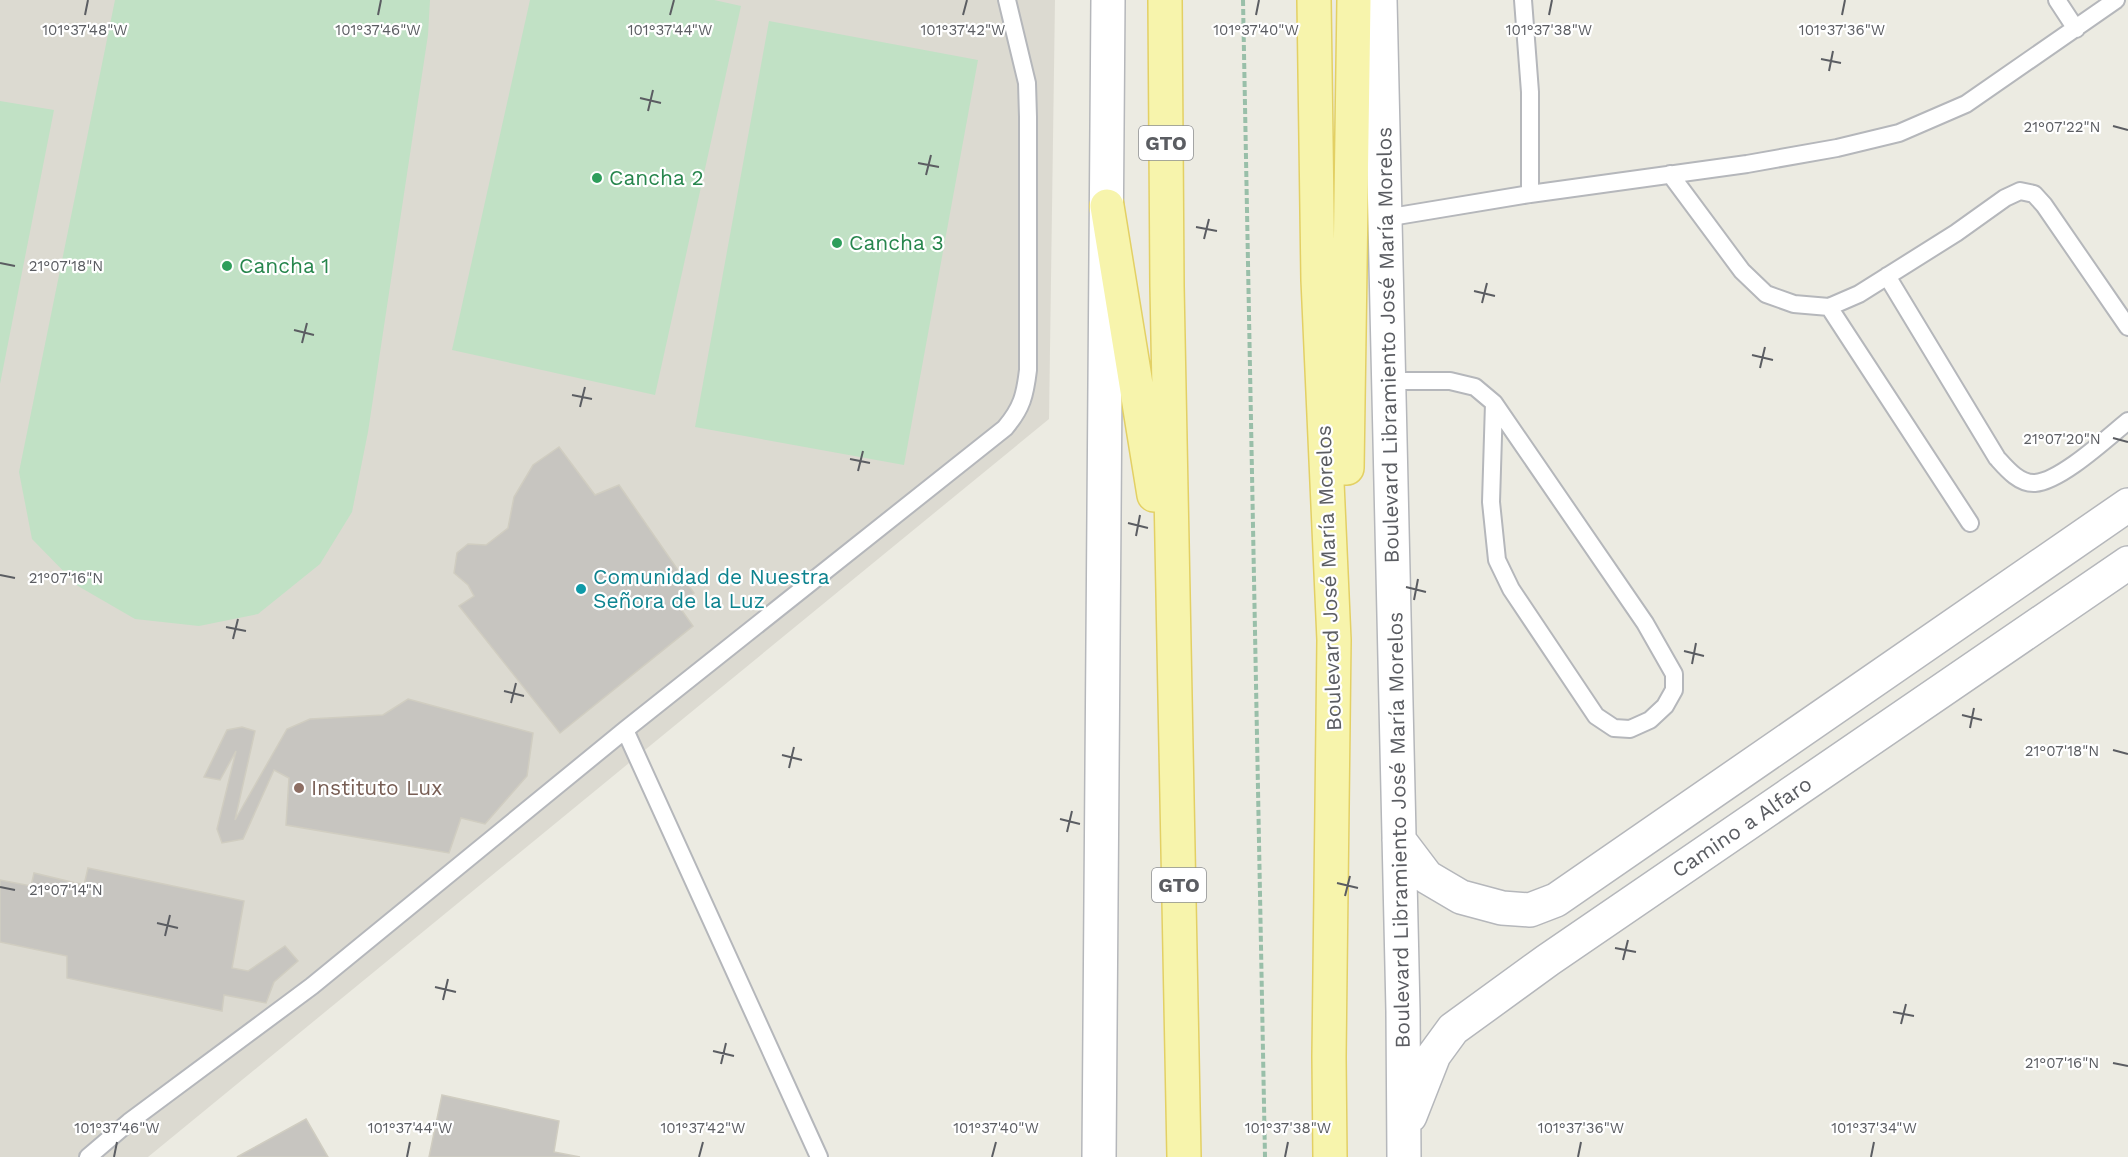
<svg xmlns="http://www.w3.org/2000/svg" width="2128" height="1157" font-family="'Work Sans',sans-serif">
<style>
.education{fill:#dcdad1}
.garden{fill:#c1e1c5}
.building{fill:#c7c5c0;stroke:#d0cdc1;stroke-width:1.5}
.lines{fill:none;stroke-linecap:round;stroke-linejoin:round}
.service-casing{stroke:#b5b7bb;stroke-width:20}
.tertiary-casing{stroke:#b5b7bb;stroke-width:36}
.primary-casing{stroke:#e3d064;stroke-width:36}
.path{stroke:#99bfa9;stroke-width:4;stroke-dasharray:6 3;stroke-linecap:butt}
.service{stroke:#fff;stroke-width:16}
.tertiary{stroke:#fff;stroke-width:33}
.primary{stroke:#f7f4ac;stroke-width:33}
.ticks{fill:none;stroke:#5b5d62;stroke-width:2}
.leisure-dot{fill:#2e9e5b;stroke:#fff;stroke-width:2}
.culture-dot{fill:#0f9aa8;stroke:#fff;stroke-width:2}
.education-dot{fill:#8d6e63;stroke:#fff;stroke-width:2}
.labels{text-anchor:middle;stroke-width:4.5;stroke-linejoin:round;paint-order:stroke}
.shield{fill:#fff;stroke:#8c8e91;stroke-width:1.5}
.shield-label{font-size:20px;font-weight:bold;fill:#5b5d62}
.leisure-label{font-size:21px;fill:#27864d;stroke:#fff;text-anchor:start}
.street-label{font-size:21px;fill:#5b5d62;stroke:#fff}
.culture-label{font-size:21px;fill:#0d838f;stroke:#fff;text-anchor:start}
.education-label{font-size:21px;fill:#785e54;stroke:#fff;text-anchor:start}
.ticks-label{font-size:15px;text-anchor:middle;fill:#5b5d62;stroke:#fff;stroke-width:4.5;stroke-linejoin:round;paint-order:stroke}
</style>
<rect width="100%" height="100%" fill="#ecebe2"/>
<path class="education" d="M 0,0 L 1055,0 L 1049,419 L 148,1157 L 0,1157 Z"/>
<path class="garden" d="M 115,0 L 430,0 L 428,35 L 368,432 L 352,512 L 320,564 L 258,614 L 199,626 L 135,619 L 78,586 L 32,539 L 19,472 Z
M 530,0 L 714,0 L 741,6 L 655,395 L 452,350 Z
M 769,21 L 978,60 L 904,465 L 695,427 Z
M 0,101 L 54,110 L 0,384 Z"/>
<path class="building" d="M 559,447 L 595,495 L 619,485 L 694,593 L 678,605 L 693,626 L 560,733 L 459,606 L 474,596 L 468,585 L 454,573 L 457,553 L 468,544 L 486,545 L 508,528 L 514,497 L 533,465 Z
M 408,699 L 533,733 L 527,776 L 485,824 L 461,818 L 449,853 L 286,825 L 289,778 L 274,770 L 243,839 L 222,843 L 217,829 L 236,751 L 220,780 L 204,777 L 227,730 L 242,727 L 255,731 L 235,820 L 287,729 L 310,719 L 383,715 Z
M 88,868 L 244,901 L 232,968 L 248,971 L 285,946 L 298,961 L 274,982 L 266,1003 L 224,995 L 222,1011 L 67,978 L 67,956 L 0,942 L 0,880 L 31,886 L 34,873 L 84,885 Z
M 442,1095 L 559,1121 L 554,1152 L 580,1157 L 429,1157 Z
M 306,1119 L 328,1157 L 237,1157 Z"/>
<g class="lines">
<defs>
<path id="service" d="M 1523,0 L 1530,92 L 1530,194
M 2057,0 L 2076,29
M 1670,174 L 1742,271 L 1766,294 L 1794,304 L 1829,307 L 1859,294 L 1956,233 L 2005,198 L 2020,191 L 2034,194 L 2044,205 L 2128,327
M 1385,218 L 1530,194 L 1747,164 L 1837,148 L 1899,133 L 1966,104 L 2116,0
M 1887,276 L 1997,458 C 2006,468 2019,484 2035,483 C 2061,481 2107,438 2128,421
M 1829,307 L 1970,523
M 1389,381 L 1450,381 L 1475,387 L 1494,403 L 1645,623 L 1674,674 L 1674,690 L 1665,706 L 1650,720 L 1630,729 L 1614,728 L 1596,716 L 1511,589 L 1497,560 L 1491,502 L 1494,403
M 625,730 L 819,1157
M 88,1157 L 129,1122 L 312,986 L 625,730 L 1005,428 C 1022,408 1025,395 1028,370 L 1028,117 L 1027,83 L 1007,0"/>
<path id="tertiary" d="M 1380,0 L 1403,1011 L 1404,1157
M 1399,840 L 1427,877 L 1461,897 L 1502,908 L 1530,910 L 1556,900 L 2128,505
M 1410,1116 L 1434,1055 L 1453,1029 L 1548,960 L 2128,563
M 1099,1157 L 1108,0"/>
<path id="primary" d="M 1165,0 L 1167,286 L 1184,1157
M 1314,0 L 1318,280 L 1334,640 L 1329,1057 L 1330,1157
M 1107,206 L 1154,495
M 1347,468 L 1354,0"/>
</defs>
<use href="#service" class="service-casing"/>
<use href="#tertiary" class="tertiary-casing"/>
<use href="#primary" class="primary-casing"/>
<path class="path" d="M 1243,0 L 1265,1157"/>
<use href="#service" class="service"/>
<use href="#tertiary" class="tertiary"/>
<use href="#primary" class="primary"/>
</g>
<path class="ticks" d="M 85,15 L 88,0M 378,15 L 381,0M 670,15 L 674,0M 963,15 L 967,0M 1256,15 L 1259,0M 1549,15 L 1552,0M 1842,15 L 1845,0M 1821,59 L 1841,63M 1829,71 L 1833,51M 640,98 L 661,103M 648,111 L 653,90M 2113,126 L 2128,130M 918,163 L 939,167M 926,175 L 931,155M 1196,227 L 1217,231M 1204,239 L 1209,219M 0,263 L 15,266M 1474,291 L 1495,296M 1482,303 L 1487,283M 294,330 L 314,335M 302,343 L 307,323M 1752,355 L 1773,360M 1760,368 L 1765,347M 572,395 L 592,399M 580,407 L 585,387M 2113,438 L 2128,442M 850,459 L 870,463M 858,471 L 863,451M 1128,523 L 1148,528M 1136,536 L 1140,515M 0,575 L 15,578M 1406,587 L 1426,592M 1414,600 L 1418,579M 226,627 L 246,631M 233,639 L 238,619M 1684,651 L 1704,656M 1692,664 L 1696,643M 504,691 L 524,696M 511,703 L 516,683M 1962,715 L 1982,720M 1970,728 L 1974,708M 2113,750 L 2128,754M 782,755 L 802,760M 789,768 L 794,747M 1060,819 L 1080,824M 1067,832 L 1072,811M 1337,883 L 1358,888M 0,887 L 15,890M 1345,896 L 1350,876M 157,923 L 178,928M 165,936 L 170,915M 1615,948 L 1636,952M 1623,960 L 1628,940M 435,987 L 456,992M 443,1000 L 448,979M 1893,1012 L 1914,1016M 1901,1024 L 1906,1004M 713,1051 L 734,1056M 2113,1063 L 2128,1066M 721,1064 L 726,1043M 114,1157 L 117,1142M 407,1157 L 410,1142M 699,1157 L 703,1142M 992,1157 L 996,1142M 1285,1157 L 1288,1142M 1578,1157 L 1581,1142M 1871,1157 L 1874,1142"/>
<g class="leisure-dot">
<circle cx="597" cy="178" r="6"/>
<circle cx="837" cy="243" r="6"/>
<circle cx="227" cy="266" r="6"/>
</g>
<circle class="culture-dot" cx="581" cy="589" r="6"/>
<circle class="education-dot" cx="299" cy="788" r="6"/>
<g class="labels">
<g class="shield">
<rect x="1139" y="126" width="54" height="34" rx="4.5"/>
<rect x="1152" y="868" width="54" height="34" rx="4.5"/>
</g>
<g class="shield-label">
<text x="1166" y="150">GTO</text>
<text x="1179" y="892">GTO</text>
</g>
<g class="leisure-label">
<text x="609" y="185">Cancha 2</text>
<text x="849" y="250">Cancha 3</text>
<text x="239" y="273">Cancha 1</text>
</g>
<g class="street-label">
<text transform="translate(1388 345) rotate(-91)" y="7">Boulevard Libramiento José María Morelos</text>
<text transform="translate(1329 578) rotate(-92)" y="7">Boulevard José María Morelos</text>
<text transform="translate(1742 827) rotate(-34)" y="7">Camino a Alfaro</text>
<text transform="translate(1399 830) rotate(-91)" y="7">Boulevard Libramiento José María Morelos</text>
</g>
<g class="culture-label">
<text x="593" y="584">Comunidad de Nuestra<tspan x="593" dy="24">Señora de la Luz</tspan></text>
</g>
<g class="education-label">
<text x="311" y="795">Instituto Lux</text>
</g>
</g>
<g class="ticks-label">
<text x="85" y="35">101°37'48"W</text>
<text x="378" y="35">101°37'46"W</text>
<text x="670" y="35">101°37'44"W</text>
<text x="963" y="35">101°37'42"W</text>
<text x="1256" y="35">101°37'40"W</text>
<text x="1549" y="35">101°37'38"W</text>
<text x="1842" y="35">101°37'36"W</text>
<text x="2062" y="132">21°07'22"N</text>
<text x="66" y="271">21°07'18"N</text>
<text x="2062" y="444">21°07'20"N</text>
<text x="66" y="583">21°07'16"N</text>
<text x="2062" y="756">21°07'18"N</text>
<text x="66" y="895">21°07'14"N</text>
<text x="2062" y="1068">21°07'16"N</text>
<text x="117" y="1133">101°37'46"W</text>
<text x="410" y="1133">101°37'44"W</text>
<text x="703" y="1133">101°37'42"W</text>
<text x="996" y="1133">101°37'40"W</text>
<text x="1288" y="1133">101°37'38"W</text>
<text x="1581" y="1133">101°37'36"W</text>
<text x="1874" y="1133">101°37'34"W</text>
</g>
</svg>
